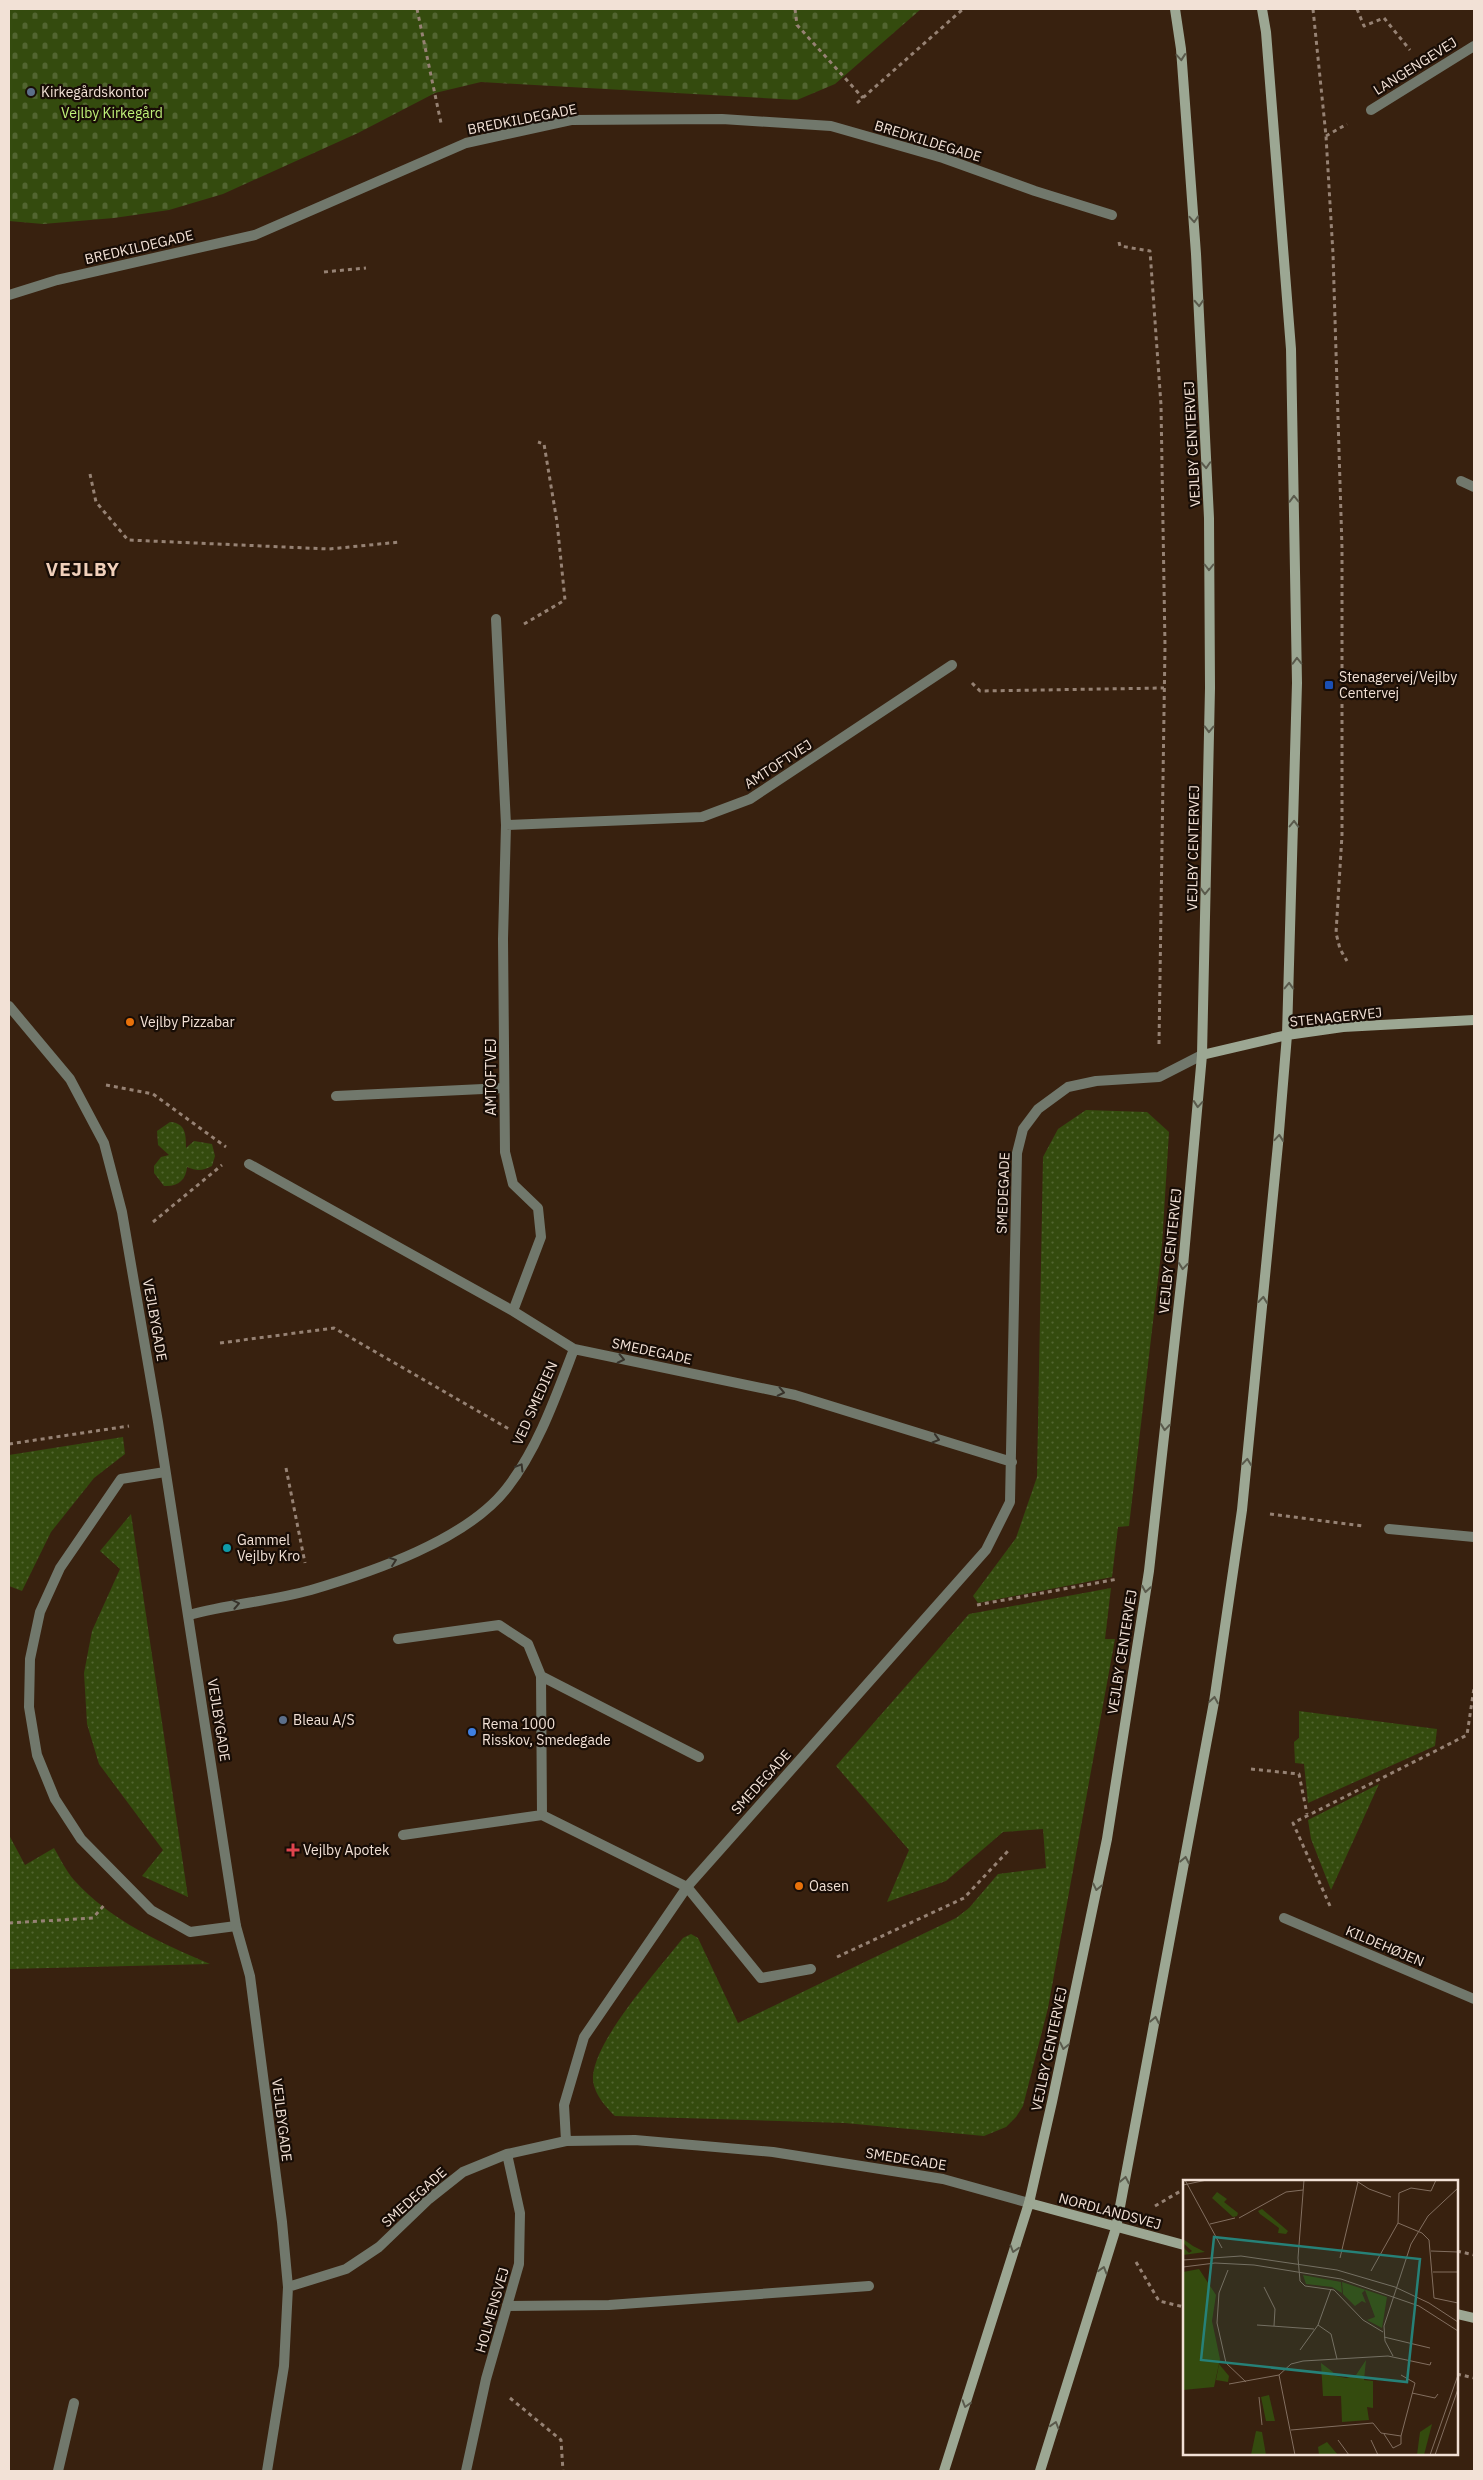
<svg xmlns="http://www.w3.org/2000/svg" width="1483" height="2480" font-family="'IBM Plex Sans',sans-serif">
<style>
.grass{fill:url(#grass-dots)}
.cemetery{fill:url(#cemetery-stones)}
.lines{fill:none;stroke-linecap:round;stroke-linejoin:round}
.path{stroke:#968274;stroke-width:3;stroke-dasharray:4 4;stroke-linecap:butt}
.lane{stroke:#71786c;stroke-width:10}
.street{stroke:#71786c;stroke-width:10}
.secondary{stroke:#9ca793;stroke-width:10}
.oneway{stroke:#5a5a4c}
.oneway2{stroke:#37322a}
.service-dot{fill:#5c6f8a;stroke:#180d06;stroke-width:2}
.transit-dot{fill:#1a4fb4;stroke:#180d06;stroke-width:2}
.food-dot{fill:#e8710a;stroke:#180d06;stroke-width:2}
.culture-dot{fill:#0f9aa8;stroke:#180d06;stroke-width:2}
.shop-dot{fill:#3f7fe0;stroke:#180d06;stroke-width:2}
.health-dot{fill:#e0444e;stroke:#180d06;stroke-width:2}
.labels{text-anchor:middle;stroke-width:4.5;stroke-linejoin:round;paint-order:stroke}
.street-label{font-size:14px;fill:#f2e1d6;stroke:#180d06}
.poi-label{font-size:14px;fill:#f2e1d6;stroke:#180d06;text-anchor:start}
.park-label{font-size:14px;fill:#bff179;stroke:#180d06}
.district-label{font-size:19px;font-weight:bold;letter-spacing:1px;fill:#f0d0bb;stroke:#180d06}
.inset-road{fill:none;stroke:#826e5f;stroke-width:1}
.view{fill:#268178;fill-opacity:0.15;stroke:#268178;stroke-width:2.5}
.inset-edge{fill:none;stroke:#f2e1d6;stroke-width:2.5}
</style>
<defs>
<pattern id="grass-dots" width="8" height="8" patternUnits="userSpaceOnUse" patternTransform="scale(1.25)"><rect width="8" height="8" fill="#344b0e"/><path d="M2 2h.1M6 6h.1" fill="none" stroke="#526530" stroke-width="1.8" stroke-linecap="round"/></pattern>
<pattern id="cemetery-stones" width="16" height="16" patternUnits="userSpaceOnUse" patternTransform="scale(1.25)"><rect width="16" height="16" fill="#344b0e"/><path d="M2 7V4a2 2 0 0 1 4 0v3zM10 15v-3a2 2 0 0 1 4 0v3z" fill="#526530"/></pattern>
</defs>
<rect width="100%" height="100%" fill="#38210f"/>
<path class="grass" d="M 1086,1110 L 1147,1112 L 1169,1132 L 1162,1245 L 1129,1526 L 1118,1527 L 1112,1577 L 978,1603 L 973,1596 L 1016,1538 L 1037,1477 L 1043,1157 L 1058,1129 Z
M 170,1122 C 186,1123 186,1135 186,1148 L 194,1141 L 212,1144 L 215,1156 L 212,1166 C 202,1171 197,1171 187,1167 C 186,1180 178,1187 164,1186 L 154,1173 L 154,1166 L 161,1157 L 169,1155 L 158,1145 L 157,1131 Z
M 123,1437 L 125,1454 L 94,1478 L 51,1532 L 22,1591 L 9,1586 L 9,1455 Z
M 131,1514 L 188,1897 L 142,1876 L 163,1850 L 99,1764 L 87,1724 L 84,1673 L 92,1631 L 120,1569 L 100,1551 Z
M 1111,1588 L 1105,1639 L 1115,1639 L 1048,2008 L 1023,2106 L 1016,2117 L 1006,2127 L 984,2136 L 845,2123 L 615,2116 C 605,2106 592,2092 593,2076 C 596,2038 658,1970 683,1938 L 691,1934 L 698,1938 L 738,2023 L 956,1918 L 969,1908 L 998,1874 L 1046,1868 L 1043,1829 L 1003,1832 L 946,1881 L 887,1902 L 909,1850 L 836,1766 L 969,1614 Z
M 1299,1711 L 1437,1729 L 1435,1746 L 1308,1803 L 1304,1764 L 1295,1763 L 1294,1742 L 1299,1738 Z
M 1379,1784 L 1331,1890 L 1311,1839 L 1308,1820 Z
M 9,1835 L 25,1865 L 54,1848 C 60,1858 66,1871 74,1880 C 111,1921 161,1943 210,1964 L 9,1969 Z"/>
<path class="cemetery" d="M 9,9 L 921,9 L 835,84 L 797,100 L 481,82 L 435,93 L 358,133 L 223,194 L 169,210 L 114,218 L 43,224 L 9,221 Z"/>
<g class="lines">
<path class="path" d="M 417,9 L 441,123
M 795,9 L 797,25 L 863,98
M 1313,9 L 1326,136 L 1333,254 L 1342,548 L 1342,835 L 1336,933 L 1340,949 L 1347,961
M 1357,9 L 1364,26 L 1384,18 L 1410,50
M 857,103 L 963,9
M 1326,136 L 1347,124
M 1119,242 L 1120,246 L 1150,251 L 1161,405 L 1165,646 L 1159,1044
M 324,272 L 366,268
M 90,474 L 96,502 L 128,540 L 329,549 L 400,542
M 524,624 L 565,600 L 557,522 L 544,444 L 538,442
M 972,683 L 980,691 L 1164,688
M 106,1085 L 153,1094 L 226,1147
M 153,1222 L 222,1165
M 220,1343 L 334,1328 L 509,1429
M 9,1444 L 129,1426
M 286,1468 L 305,1563
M 1270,1514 L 1363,1526
M 977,1605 L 1118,1579
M 1251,1769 L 1299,1774 L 1307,1814
M 1330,1906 L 1293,1823 L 1467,1735 L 1474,1688
M 9,1923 L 93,1918 L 106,1903
M 837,1957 L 964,1898 L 1008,1851
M 1155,2206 L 1184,2189
M 1457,2251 L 1474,2255
M 1136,2262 L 1159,2301 L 1184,2307
M 1457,2374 L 1474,2378
M 510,2398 L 561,2440 L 563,2471"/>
<path class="lane" d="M 1461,481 L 1474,487
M 336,1096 L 504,1088
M 165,1472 L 121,1479 L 60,1568 L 40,1612 L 30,1659 L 29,1707 L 37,1755 L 55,1799 L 81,1839 L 151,1910 L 190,1932 L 236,1926
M 398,1639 L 499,1625 L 528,1644 L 541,1676 L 542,1815
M 541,1676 L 699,1757
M 403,1835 L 542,1815 L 687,1887 L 761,1978 L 811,1969
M 507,2306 L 609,2305 L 869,2286"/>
<path class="street" d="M 1371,110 L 1474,46
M 9,295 L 57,280 L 255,235 L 466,143 L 571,120 L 722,119 L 831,126 L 943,158 L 1035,191 L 1112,215
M 496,619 L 506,825 L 503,939 L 505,1152 L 513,1184 L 538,1208 L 541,1237 L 513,1311
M 506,825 L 702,817 L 750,799 L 952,665
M 9,1006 L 70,1079 L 104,1143 L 122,1212 L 158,1422 L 236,1926 L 250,1976 L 282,2222 L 288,2287 L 284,2366 L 267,2471
M 249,1164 L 513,1311 L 574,1349 L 795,1395 L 1012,1462
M 1389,1529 L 1474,1537
M 189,1615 C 229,1604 271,1601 311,1590 C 372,1572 467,1540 507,1488 C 538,1448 556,1396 574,1349
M 1284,1918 L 1474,1999
M 566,2141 L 564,2105 L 584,2037 L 687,1887 L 986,1550 L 1010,1502 L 1017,1153 L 1023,1129 L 1038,1109 L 1068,1087 L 1096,1081 L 1159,1077 L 1202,1055
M 288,2287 L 346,2269 L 379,2247 L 429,2199 L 463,2172 L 507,2154 L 566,2141 L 635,2140 L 773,2152 L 943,2179 L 1029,2203
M 58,2471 L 74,2403
M 466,2471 L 486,2379 L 519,2264 L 520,2213 L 507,2154"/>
<path class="secondary" d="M 1202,1055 L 1287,1035 L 1343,1027 L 1474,1020
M 1029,2203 L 1184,2245
M 1457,2314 L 1474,2318
M 944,2471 L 1029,2203 L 1052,2102 L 1107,1839 L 1149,1571 L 1183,1266 L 1202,1055 L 1210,688 L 1209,518 L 1196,254 L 1181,49 L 1175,9
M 1040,2471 L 1116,2228 L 1214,1702 L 1242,1510 L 1278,1144 L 1287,1035 L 1297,683 L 1291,349 L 1266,32 L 1262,9"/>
</g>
<defs><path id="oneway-chevron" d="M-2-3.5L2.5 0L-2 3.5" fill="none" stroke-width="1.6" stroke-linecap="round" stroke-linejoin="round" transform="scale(1.25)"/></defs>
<g class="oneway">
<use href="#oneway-chevron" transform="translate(1181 57) rotate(85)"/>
<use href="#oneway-chevron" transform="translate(1194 219) rotate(86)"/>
<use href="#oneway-chevron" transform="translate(1199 303) rotate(87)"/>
<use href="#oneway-chevron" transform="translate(1206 465) rotate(87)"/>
<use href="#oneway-chevron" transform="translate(1294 499) rotate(-91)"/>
<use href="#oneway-chevron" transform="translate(1209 567) rotate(90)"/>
<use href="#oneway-chevron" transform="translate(1297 661) rotate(-91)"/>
<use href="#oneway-chevron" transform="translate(1209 729) rotate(91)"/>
<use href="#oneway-chevron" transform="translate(1294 824) rotate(-89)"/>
<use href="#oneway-chevron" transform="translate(1205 891) rotate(91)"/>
<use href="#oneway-chevron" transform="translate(1289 986) rotate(-88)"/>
<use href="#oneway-chevron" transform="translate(1198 1104) rotate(95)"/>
<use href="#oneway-chevron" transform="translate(1279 1138) rotate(-85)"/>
<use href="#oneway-chevron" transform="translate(1183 1266) rotate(96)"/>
<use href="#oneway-chevron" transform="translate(1263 1300) rotate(-84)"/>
<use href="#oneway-chevron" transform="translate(1165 1427) rotate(96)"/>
<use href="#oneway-chevron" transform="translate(1247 1462) rotate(-84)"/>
<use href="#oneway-chevron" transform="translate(1146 1589) rotate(99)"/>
<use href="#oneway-chevron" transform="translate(1214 1700) rotate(-81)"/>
<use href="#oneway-chevron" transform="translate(1185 1860) rotate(-79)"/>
<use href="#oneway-chevron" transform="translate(1097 1887) rotate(102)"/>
<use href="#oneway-chevron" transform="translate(1155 2020) rotate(-79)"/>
<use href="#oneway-chevron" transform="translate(1064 2046) rotate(102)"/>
<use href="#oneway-chevron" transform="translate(1125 2180) rotate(-79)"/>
<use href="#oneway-chevron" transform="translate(1014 2249) rotate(107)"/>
<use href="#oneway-chevron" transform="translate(1103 2270) rotate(-73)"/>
<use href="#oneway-chevron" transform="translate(966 2404) rotate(107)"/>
<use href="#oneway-chevron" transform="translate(1055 2425) rotate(-73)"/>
</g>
<g class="oneway2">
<use href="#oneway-chevron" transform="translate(621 1359) rotate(12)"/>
<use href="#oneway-chevron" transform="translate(781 1392) rotate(12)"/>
<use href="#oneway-chevron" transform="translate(936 1439) rotate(17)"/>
<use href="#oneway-chevron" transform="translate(520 1467) rotate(-59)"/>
<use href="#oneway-chevron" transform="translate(393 1561) rotate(-19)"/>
<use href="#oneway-chevron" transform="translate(236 1604) rotate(-11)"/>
</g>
<g class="service-dot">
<circle cx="31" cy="92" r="5"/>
<circle cx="283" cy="1720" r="5"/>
</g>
<rect class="transit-dot" x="1324" y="680" width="10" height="10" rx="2.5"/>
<g class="food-dot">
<circle cx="130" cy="1022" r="5"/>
<circle cx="799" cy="1886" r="5"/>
</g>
<circle class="culture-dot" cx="227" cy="1548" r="5"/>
<circle class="shop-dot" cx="472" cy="1732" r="5"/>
<path class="health-dot" d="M290.5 1842.5h5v5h5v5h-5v5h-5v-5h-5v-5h5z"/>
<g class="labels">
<g class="street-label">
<text transform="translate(1415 66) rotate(-32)" y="5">LANGENGEVEJ</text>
<text transform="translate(522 119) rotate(-11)" y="5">BREDKILDEGADE</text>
<text transform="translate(928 141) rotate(17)" y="5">BREDKILDEGADE</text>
<text transform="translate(139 247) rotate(-13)" y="5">BREDKILDEGADE</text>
<text transform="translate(1192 444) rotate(-93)" y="5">VEJLBY CENTERVEJ</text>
<text transform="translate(778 764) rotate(-33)" y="5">AMTOFTVEJ</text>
<text transform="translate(1193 848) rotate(-89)" y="5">VEJLBY CENTERVEJ</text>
<text transform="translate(1336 1017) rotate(-6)" y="5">STENAGERVEJ</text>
<text transform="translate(491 1077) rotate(-90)" y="5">AMTOFTVEJ</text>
<text transform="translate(1003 1193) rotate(-88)" y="5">SMEDEGADE</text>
<text transform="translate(1170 1251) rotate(-84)" y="5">VEJLBY CENTERVEJ</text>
<text transform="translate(155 1320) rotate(80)" y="5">VEJLBYGADE</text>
<text transform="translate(652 1351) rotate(12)" y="5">SMEDEGADE</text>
<text transform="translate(535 1403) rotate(-66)" y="5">VED SMEDIEN</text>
<text transform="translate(1122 1652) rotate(-81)" y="5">VEJLBY CENTERVEJ</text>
<text transform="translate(219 1720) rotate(81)" y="5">VEJLBYGADE</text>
<text transform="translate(761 1782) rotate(-48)" y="5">SMEDEGADE</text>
<text transform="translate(1385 1946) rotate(23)" y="5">KILDEHØJEN</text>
<text transform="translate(1049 2049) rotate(-78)" y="5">VEJLBY CENTERVEJ</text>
<text transform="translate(282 2120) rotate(83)" y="5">VEJLBYGADE</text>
<text transform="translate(906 2159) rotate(9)" y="5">SMEDEGADE</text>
<text transform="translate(414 2197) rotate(-42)" y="5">SMEDEGADE</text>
<text transform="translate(1110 2211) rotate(15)" y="5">NORDLANDSVEJ</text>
<text transform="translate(492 2310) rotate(-74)" y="5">HOLMENSVEJ</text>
</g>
<g class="poi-label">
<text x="41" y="97">Kirkegårdskontor</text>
<text x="1339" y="682">Stenagervej/Vejlby<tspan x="1339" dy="16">Centervej</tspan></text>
<text x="140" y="1027">Vejlby Pizzabar</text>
<text x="237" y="1545">Gammel<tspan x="237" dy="16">Vejlby Kro</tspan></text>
<text x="293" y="1725">Bleau A/S</text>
<text x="482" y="1729">Rema 1000<tspan x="482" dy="16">Risskov, Smedegade</tspan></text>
<text x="303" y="1855">Vejlby Apotek</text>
<text x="809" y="1891">Oasen</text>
</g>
<g class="park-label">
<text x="112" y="118">Vejlby Kirkegård</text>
</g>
<g class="district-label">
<text x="83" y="576">VEJLBY</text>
</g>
</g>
<g transform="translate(1183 2180)">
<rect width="275" height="275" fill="#38210f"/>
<path d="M 34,12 L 44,19 L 41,22 L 55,33 L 54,36 L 50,37 L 29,18 ZM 79,29 L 105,51 L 103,54 L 95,53 L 96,48 L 77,34 L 75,31 ZM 0,59 L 10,66 L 22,72 L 0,75 L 0,67 L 6,73 L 9,71 L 0,63 ZM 120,95 L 158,102 L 159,113 L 149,107 L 123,104 ZM 159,102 L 204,117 L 199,148 L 184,140 L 192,137 L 182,110 L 179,113 L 183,123 L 179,121 L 172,126 L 160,114 ZM 183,180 L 181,200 L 190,201 L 190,228 L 184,227 L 186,240 L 159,242 L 158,216 L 140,216 L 138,183 L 150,192 L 149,195 L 163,198 L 173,195 ZM 36,184 L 46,196 L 45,202 L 33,200 ZM 86,215 L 92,241 L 83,241 L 78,217 ZM 73,251 L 79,252 L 83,275 L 68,275 ZM 144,262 L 155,275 L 136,275 L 135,267 Z" fill="#344b0e"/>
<path d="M 249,244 L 241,275 L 234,275 L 237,252 Z" fill="#344b0e"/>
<path d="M 16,89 L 33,115 L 29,141 L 37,179 L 31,207 L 0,210 L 0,92 Z" fill="#344b0e"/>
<path class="inset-road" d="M 2,0 L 39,68M 121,0 L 115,78 L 117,101 L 122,106 L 151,110 L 180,140 L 200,152M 172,0 L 186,9 L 208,17M 0,5 L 24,0M 56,38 L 103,12 L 120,10M 215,43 L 216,13 L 228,8 L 248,11 L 253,0M 27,44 L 52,38M 248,71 L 275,72M 157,78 L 175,2M 0,80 L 58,76 L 154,90 L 212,107 L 246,123 L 275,142M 0,87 L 32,83 L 71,85 L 158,99 L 236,126 L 275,151M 45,90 L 36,113 L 34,143 L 43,183 L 63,202M 188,91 L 215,43 L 239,53 L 246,60 L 251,118 L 275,123M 250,92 L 275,92M 81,107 L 92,129 L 91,146M 74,145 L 131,149M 135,145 L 148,154 L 154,179M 201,157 L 247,168M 117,170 L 135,145 L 148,109M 210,176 L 202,161 L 201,146 L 228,64 L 245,36 L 275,8M 96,195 L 112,275M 46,204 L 96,195 L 108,184 L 120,181 L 205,176 L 247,185 L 248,182M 229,213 L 252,218 L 255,214M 76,217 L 79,245M 108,250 L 190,243 L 198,253 L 218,256 L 232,203 L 218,195M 201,254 L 210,268 L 218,264 L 218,256M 155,260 L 166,275M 188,260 L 195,275M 247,275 L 275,195M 252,275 L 275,209"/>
<path class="view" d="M 31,57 L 237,79 L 224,202 L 18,180 Z"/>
<rect width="275" height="275" class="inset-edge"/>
</g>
<rect width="1483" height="2480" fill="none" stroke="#f2e1d6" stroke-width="20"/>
</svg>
